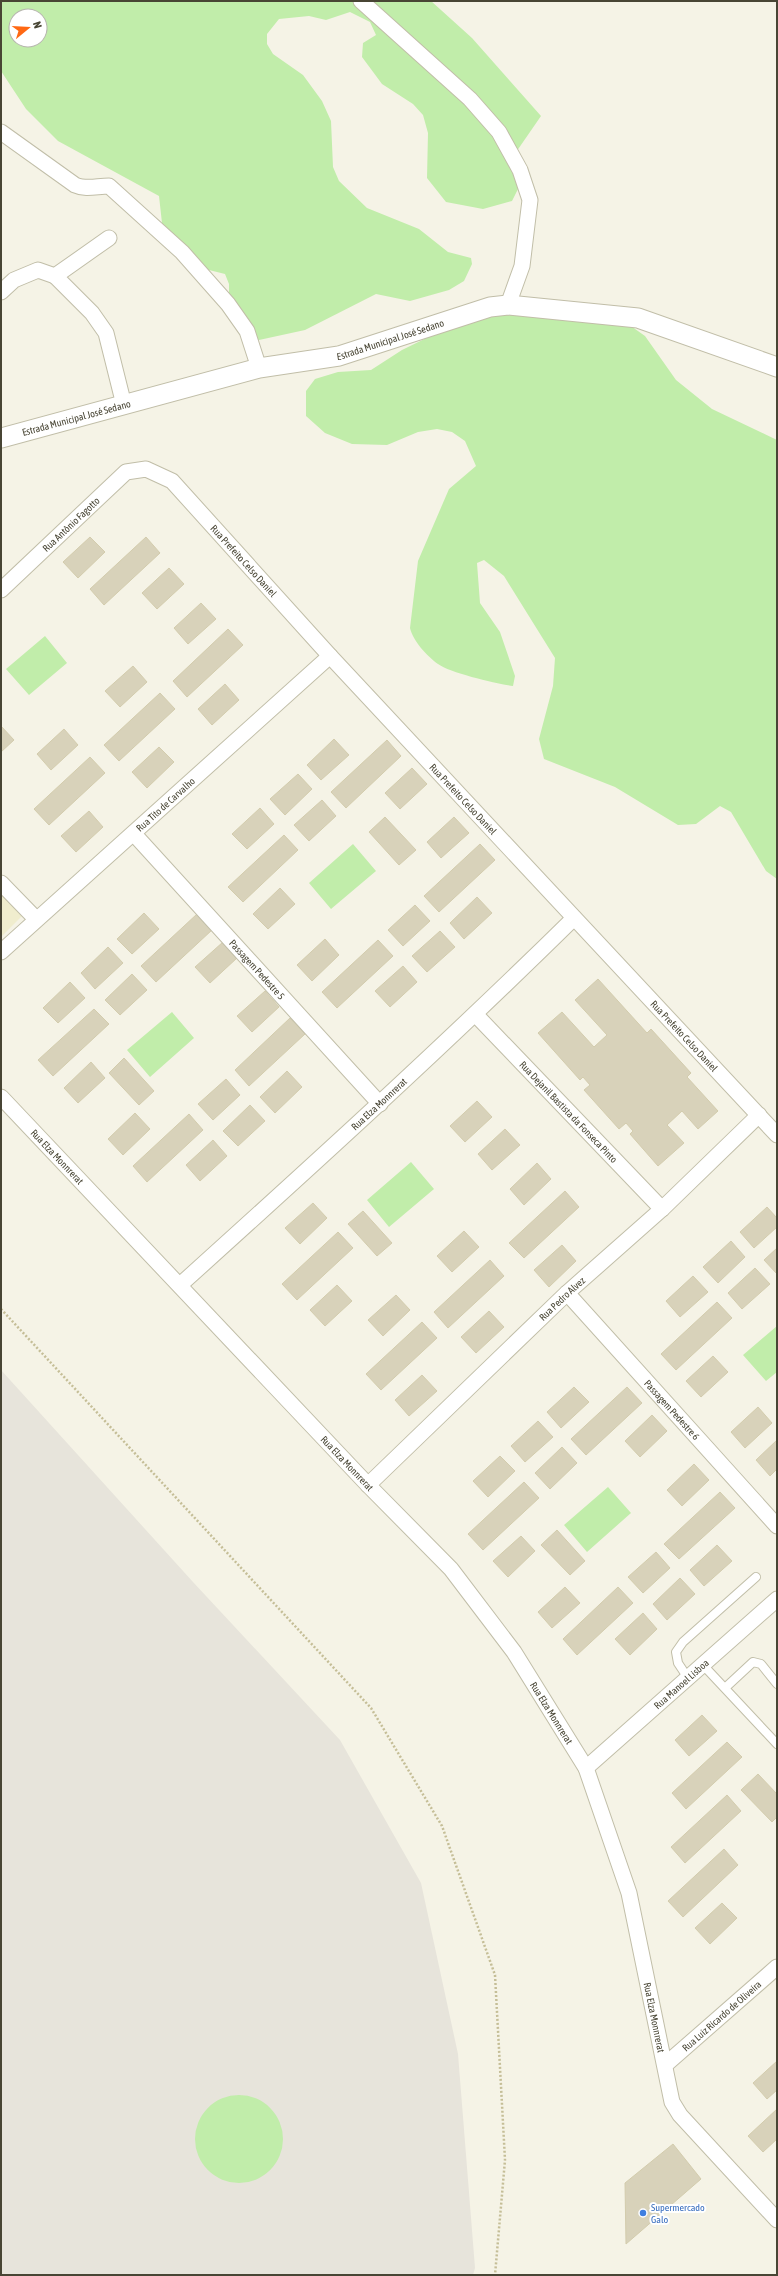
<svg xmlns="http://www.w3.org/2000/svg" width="778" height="2276" font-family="'Asap Condensed',sans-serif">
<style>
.industrial{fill:#e7e4db}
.education{fill:#f0edce}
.green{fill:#c1edaa;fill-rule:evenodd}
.building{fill:#d8d2ba;stroke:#d3ccad}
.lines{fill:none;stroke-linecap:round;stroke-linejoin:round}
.service-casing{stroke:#c1bea8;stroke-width:10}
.minor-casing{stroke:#c1bea8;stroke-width:17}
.tertiary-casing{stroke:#c1bea8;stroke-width:21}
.path{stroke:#c5be97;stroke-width:2.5;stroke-dasharray:2 2;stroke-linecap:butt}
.service{stroke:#fff;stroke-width:8}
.minor{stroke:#fff;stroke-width:15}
.tertiary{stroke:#fff;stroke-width:19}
.shop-dot{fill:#3f7fe0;stroke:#fff;stroke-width:1.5}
.labels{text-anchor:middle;stroke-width:4;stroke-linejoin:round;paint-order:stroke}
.street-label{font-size:10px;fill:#484534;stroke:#fff}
.shop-label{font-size:10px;fill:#366cbe;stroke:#fff;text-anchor:start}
</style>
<rect width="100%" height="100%" fill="#f5f3e6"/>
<path class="industrial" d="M 1,1370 L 193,1582 L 340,1740 L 421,1883 L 458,2054 L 475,2268 L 473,2275 L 1,2275 Z"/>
<path class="education" d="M 1,892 L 23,915 L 1,937 Z"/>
<path class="green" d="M 1,1 L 431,1 L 472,38 L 541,116 L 512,158 L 518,189 L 512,201 L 483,209 L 446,202 L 427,178 L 428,133 L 423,115 L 413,104 L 382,84 L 362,57 L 363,43 L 376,35 L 370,22 L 350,12 L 326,20 L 309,16 L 279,19 L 267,34 L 267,44 L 273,54 L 303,75 L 322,101 L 331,121 L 333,167 L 339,181 L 367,208 L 419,229 L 448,252 L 471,258 L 472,264 L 464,281 L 449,290 L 410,301 L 376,294 L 305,330 L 259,340 L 246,337 L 229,318 L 229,284 L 225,274 L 189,265 L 163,232 L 159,196 L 58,141 L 26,109 L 1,71 ZM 16,16 L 40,16 L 40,40 L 16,40 Z
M 511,313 L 628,324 L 645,336 L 676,380 L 712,409 L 777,440 L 777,879 L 766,871 L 731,812 L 720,806 L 696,824 L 678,825 L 615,787 L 544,759 L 539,739 L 553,686 L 555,658 L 504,576 L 484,560 L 477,563 L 480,603 L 500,632 L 515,676 L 513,686 C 498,684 450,673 438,664 C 427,656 413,641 410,628 L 418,561 L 449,489 L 476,466 L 465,441 L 452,432 L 437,429 L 418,432 L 387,445 L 352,444 L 325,433 L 306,416 L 306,391 L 315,379 L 338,372 L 371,370 L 402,350 L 453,325 Z
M 45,636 L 67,663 L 29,695 L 6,669 Z
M 353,844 L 376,871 L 331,909 L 309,883 Z
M 172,1012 L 194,1038 L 150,1077 L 127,1050 Z
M 411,1162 L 434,1189 L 389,1227 L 367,1200 Z
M 777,1326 L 777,1372 L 766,1381 L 743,1355 Z
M 608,1487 L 631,1513 L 587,1552 L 564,1525 Z
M195 2139a44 44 0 1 1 88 0a44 44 0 1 1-88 0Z"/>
<path class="building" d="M 90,537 L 105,552 L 78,578 L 63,562 Z
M 146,537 L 160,553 L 104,605 L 90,589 Z
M 169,568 L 184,584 L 157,609 L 142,593 Z
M 201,603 L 216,619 L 188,644 L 174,628 Z
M 228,629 L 243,645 L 187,697 L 173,681 Z
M 133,666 L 147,682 L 120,707 L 105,691 Z
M 225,684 L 239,700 L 212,725 L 198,709 Z
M 160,693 L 175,709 L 119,761 L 104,745 Z
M 1,726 L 14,740 L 1,752 Z
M 64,729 L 78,745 L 51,770 L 37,754 Z
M 334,739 L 349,755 L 321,780 L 307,765 Z
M 387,740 L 401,756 L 346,808 L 331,792 Z
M 159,747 L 174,762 L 147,788 L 132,772 Z
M 90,757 L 105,773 L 49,825 L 34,809 Z
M 412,768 L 427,784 L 400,809 L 385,793 Z
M 298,774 L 312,789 L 285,815 L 270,799 Z
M 322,800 L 336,816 L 309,841 L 294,825 Z
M 260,808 L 274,824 L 247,849 L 232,834 Z
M 89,811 L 103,827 L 76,852 L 61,836 Z
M 385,817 L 416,850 L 399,865 L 369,832 Z
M 454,817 L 469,833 L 441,858 L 427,842 Z
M 284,835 L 298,850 L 243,902 L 228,887 Z
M 480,844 L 495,860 L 439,912 L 424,896 Z
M 280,888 L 295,904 L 268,929 L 253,914 Z
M 477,897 L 492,913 L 464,939 L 450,923 Z
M 415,905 L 430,921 L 403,946 L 388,930 Z
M 144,913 L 159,929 L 132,954 L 117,939 Z
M 197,914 L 212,930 L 156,982 L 141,966 Z
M 440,931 L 455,947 L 427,972 L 412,956 Z
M 325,939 L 339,955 L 312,981 L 297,965 Z
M 378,940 L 393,956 L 337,1008 L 322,992 Z
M 223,942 L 237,958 L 210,983 L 195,967 Z
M 108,947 L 123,963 L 95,989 L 81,973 Z
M 403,966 L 417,982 L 390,1007 L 375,991 Z
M 132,974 L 147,990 L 120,1015 L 105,1000 Z
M 598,979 L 647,1033 L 651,1029 L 691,1073 L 687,1077 L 718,1111 L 698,1129 L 682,1111 L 667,1125 L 684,1143 L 658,1166 L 630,1134 L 633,1131 L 626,1123 L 619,1129 L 584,1090 L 590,1085 L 583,1077 L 580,1080 L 538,1033 L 562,1012 L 594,1047 L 607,1035 L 575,1000 Z
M 70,982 L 85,998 L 58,1023 L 43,1008 Z
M 265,991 L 279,1007 L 252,1032 L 237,1016 Z
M 94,1009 L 109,1024 L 53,1076 L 38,1060 Z
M 290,1018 L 305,1034 L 249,1086 L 235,1070 Z
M 124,1058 L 154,1091 L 139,1105 L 109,1073 Z
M 91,1062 L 105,1078 L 78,1103 L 64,1088 Z
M 287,1071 L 302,1087 L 275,1113 L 260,1097 Z
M 226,1079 L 240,1095 L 213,1120 L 198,1104 Z
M 477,1101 L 492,1117 L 465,1142 L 450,1126 Z
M 250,1105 L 265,1121 L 238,1146 L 223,1131 Z
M 135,1113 L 150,1129 L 123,1155 L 108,1139 Z
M 189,1114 L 203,1130 L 147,1182 L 133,1166 Z
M 505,1129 L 520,1145 L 492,1170 L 478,1154 Z
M 213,1140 L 227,1156 L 200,1181 L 186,1165 Z
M 537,1163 L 551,1179 L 524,1205 L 510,1189 Z
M 565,1191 L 579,1207 L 524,1258 L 509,1243 Z
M 313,1203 L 327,1218 L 300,1244 L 285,1228 Z
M 767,1207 L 777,1218 L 777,1227 L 754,1248 L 740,1232 Z
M 363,1211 L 392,1243 L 377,1256 L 348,1224 Z
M 464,1231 L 479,1247 L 452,1272 L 437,1256 Z
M 338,1232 L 353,1248 L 297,1300 L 282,1284 Z
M 731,1241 L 745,1257 L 718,1283 L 703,1267 Z
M 562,1245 L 576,1261 L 549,1287 L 534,1270 Z
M 777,1248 L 777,1274 L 764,1260 Z
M 490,1260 L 504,1276 L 448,1328 L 434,1312 Z
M 755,1268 L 770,1284 L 742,1309 L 728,1293 Z
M 693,1276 L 708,1292 L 680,1317 L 666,1301 Z
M 337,1285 L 352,1301 L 325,1326 L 310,1310 Z
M 396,1295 L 410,1310 L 383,1336 L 368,1320 Z
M 717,1302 L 732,1318 L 676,1370 L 661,1354 Z
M 489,1311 L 504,1327 L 476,1353 L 461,1337 Z
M 422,1322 L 437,1338 L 381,1390 L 366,1374 Z
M 713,1356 L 728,1372 L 701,1397 L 686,1381 Z
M 422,1375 L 437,1391 L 409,1416 L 395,1400 Z
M 574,1387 L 589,1402 L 561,1428 L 547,1412 Z
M 627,1387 L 642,1403 L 586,1455 L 571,1439 Z
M 758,1407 L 772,1423 L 745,1448 L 731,1432 Z
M 652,1415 L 667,1431 L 640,1457 L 625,1441 Z
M 538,1421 L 553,1437 L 525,1462 L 511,1446 Z
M 777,1440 L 777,1469 L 770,1476 L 756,1460 Z
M 562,1447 L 577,1463 L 550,1489 L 535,1473 Z
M 500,1456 L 515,1471 L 488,1497 L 473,1481 Z
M 694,1464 L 709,1480 L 682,1506 L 667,1490 Z
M 524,1482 L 539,1498 L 483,1550 L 468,1534 Z
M 720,1492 L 735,1508 L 679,1559 L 664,1544 Z
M 557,1530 L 585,1561 L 570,1575 L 541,1545 Z
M 521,1536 L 535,1551 L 508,1577 L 493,1561 Z
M 717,1545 L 732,1561 L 704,1586 L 690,1570 Z
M 656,1552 L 670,1568 L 643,1593 L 628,1577 Z
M 680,1578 L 695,1594 L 667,1620 L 653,1604 Z
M 565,1587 L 580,1603 L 552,1628 L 538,1612 Z
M 618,1587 L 633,1603 L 577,1655 L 563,1639 Z
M 643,1613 L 657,1629 L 630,1655 L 615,1639 Z
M 702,1715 L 717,1731 L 689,1756 L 675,1740 Z
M 727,1742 L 742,1757 L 686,1809 L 672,1793 Z
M 758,1774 L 777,1794 L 777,1817 L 772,1822 L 741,1790 Z
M 727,1795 L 741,1811 L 685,1863 L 671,1847 Z
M 724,1849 L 738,1865 L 683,1917 L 668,1901 Z
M 722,1903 L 737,1918 L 710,1944 L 695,1928 Z
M 777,2061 L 777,2090 L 767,2099 L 753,2083 Z
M 777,2109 L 777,2139 L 763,2152 L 748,2136 Z
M 673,2144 L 701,2179 L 626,2244 L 625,2183 Z"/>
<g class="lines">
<defs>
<path id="service" d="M 703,1665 L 777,1744
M 688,1678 L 678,1663 L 676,1652 L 683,1642 L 756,1577
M 725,1688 L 753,1662 L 761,1664 L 777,1684"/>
<g id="minor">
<path d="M 361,1 L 470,99 L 499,132 L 520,170 L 530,200 L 522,266 L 508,305"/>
<path d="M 1,132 L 75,185 C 86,190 97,186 109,186 L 182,252 L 228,304 L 247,331 L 259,368"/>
<path d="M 55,276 L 92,313 L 106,333 L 124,405"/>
<path d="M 1,292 L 14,280 L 38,270 L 55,276 L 109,238"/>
<path id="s1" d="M 1,590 L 126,472 L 146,469 L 172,481 L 330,656 L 777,1135"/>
<path id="s2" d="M 134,834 L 380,1104"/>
<path d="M 1,883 L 36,919"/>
<path id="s3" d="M 1,952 L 330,656"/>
<path id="s4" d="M 476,1015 L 662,1209"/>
<path id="s5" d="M 1,1097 L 368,1485 L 451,1569 L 514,1652 L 586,1768 L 629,1893 L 672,2102 L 680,2115 L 777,2220"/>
<path id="s6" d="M 180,1285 C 313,1165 446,1044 574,918"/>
<path id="s7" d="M 567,1293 L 777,1526"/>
<path id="s8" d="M 368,1485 L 567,1293 L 662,1209 L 759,1115"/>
<path id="s9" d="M 586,1768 L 777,1599"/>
<path id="s10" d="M 665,2065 L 777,1967"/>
</g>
<g id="tertiary">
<path id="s11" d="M 1,438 L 259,368 L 339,356 L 490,307 L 508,305 L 638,318 L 777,367"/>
</g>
</defs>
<use href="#service" class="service-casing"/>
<use href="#minor" class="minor-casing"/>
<use href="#tertiary" class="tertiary-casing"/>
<path class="path" d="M 1,1309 L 371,1708 L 442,1826 L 495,1975 L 505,2160 L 495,2275"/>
<use href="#service" class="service"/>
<use href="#minor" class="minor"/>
<use href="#tertiary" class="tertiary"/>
</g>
<circle class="shop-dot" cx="643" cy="2213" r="4"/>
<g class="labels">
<g class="street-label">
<text dy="4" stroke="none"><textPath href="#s11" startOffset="402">Estrada Municipal José Sedano</textPath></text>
<text dy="4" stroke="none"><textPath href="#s11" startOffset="78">Estrada Municipal José Sedano</textPath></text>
<text dy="4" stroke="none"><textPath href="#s1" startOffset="96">Rua Antônio Fagotto</textPath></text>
<text dy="4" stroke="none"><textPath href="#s1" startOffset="328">Rua Prefeito Celso Daniel</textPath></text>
<text dy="4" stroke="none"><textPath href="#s1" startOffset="652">Rua Prefeito Celso Daniel</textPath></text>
<text dy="4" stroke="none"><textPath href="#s3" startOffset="221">Rua Tito de Carvalho</textPath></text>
<text dy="4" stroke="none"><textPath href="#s2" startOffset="183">Passagem Pedestre 5</textPath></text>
<text dy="4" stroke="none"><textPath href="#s1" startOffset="976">Rua Prefeito Celso Daniel</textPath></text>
<text dy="4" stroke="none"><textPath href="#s6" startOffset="269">Rua Elza Monnrerat</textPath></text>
<text dy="4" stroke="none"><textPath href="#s4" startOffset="134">Rua Dejanil Bastista da Fonseca Pinto</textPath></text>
<text dy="4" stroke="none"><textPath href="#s5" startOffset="82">Rua Elza Monnrerat</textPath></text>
<text dy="4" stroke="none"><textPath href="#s8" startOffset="269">Rua Pedro Alvez</textPath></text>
<text dy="4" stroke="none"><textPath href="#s7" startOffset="157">Passagem Pedestre 6</textPath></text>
<text dy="4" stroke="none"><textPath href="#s5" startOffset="504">Rua Elza Monnrerat</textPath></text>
<text dy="4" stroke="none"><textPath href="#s9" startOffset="127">Rua Manoel Lisboa</textPath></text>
<text dy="4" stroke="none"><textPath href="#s5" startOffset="828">Rua Elza Monnrerat</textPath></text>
<text dy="4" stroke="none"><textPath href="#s10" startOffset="75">Rua Luiz Ricardo de Oliveira</textPath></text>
<text dy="4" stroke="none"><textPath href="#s5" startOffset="1152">Rua Elza Monnrerat</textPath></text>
</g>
<g class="shop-label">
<text x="651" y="2211">Supermercado<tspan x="651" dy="12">Galo</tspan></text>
</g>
</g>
<rect width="778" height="2276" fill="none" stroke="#484534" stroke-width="4"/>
<g transform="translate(28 28) rotate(72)"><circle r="19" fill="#ffffff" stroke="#b6b5ae"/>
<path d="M0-3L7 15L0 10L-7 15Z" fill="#ff6813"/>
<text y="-6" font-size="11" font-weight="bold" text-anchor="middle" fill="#484534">N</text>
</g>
</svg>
